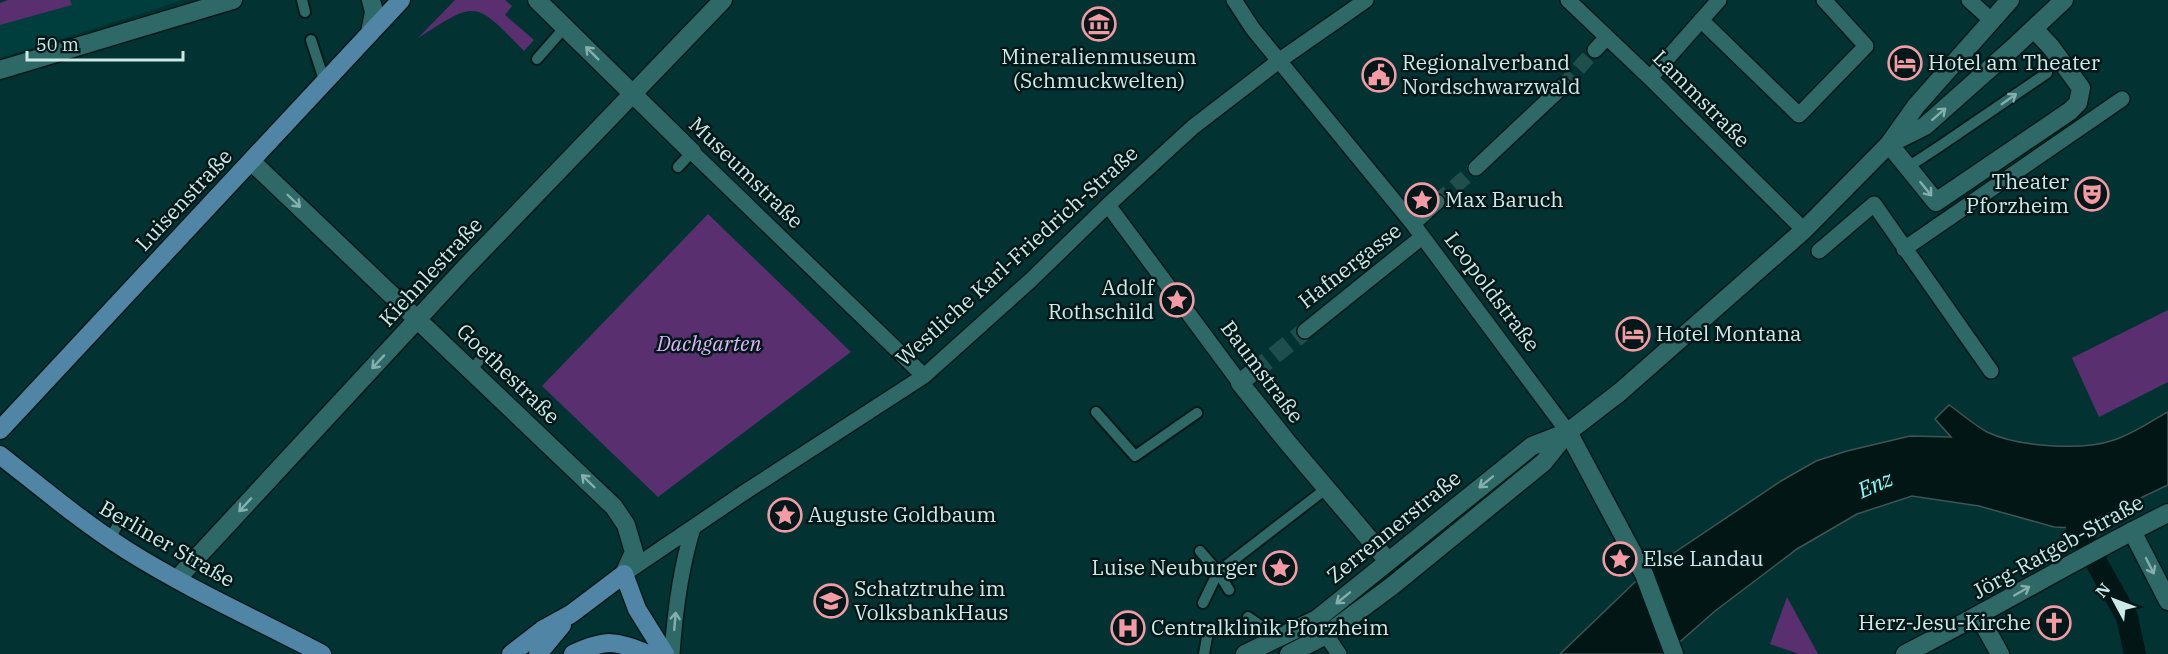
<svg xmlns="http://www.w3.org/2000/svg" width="2168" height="654" font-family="'IBM Plex Serif',serif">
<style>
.built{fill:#003e3d}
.green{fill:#592f6f}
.water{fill:#021616;stroke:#3f5555;stroke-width:1.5}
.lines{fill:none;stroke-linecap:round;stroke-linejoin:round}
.canal{stroke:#021616;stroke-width:22}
.pedestrian-tunnel{stroke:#204e4d;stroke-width:15;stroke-dasharray:15 8;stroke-linecap:butt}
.minor-tunnel{stroke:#204e4d;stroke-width:18;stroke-dasharray:18 9;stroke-linecap:butt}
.service-casing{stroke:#001919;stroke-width:14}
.pedestrian-casing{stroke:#001919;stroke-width:18}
.minor-casing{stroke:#001919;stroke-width:21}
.secondary-casing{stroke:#001919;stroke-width:21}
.primary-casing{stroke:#001919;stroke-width:21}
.service{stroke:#2e6967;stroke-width:10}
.pedestrian{stroke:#2e6967;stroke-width:15}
.minor{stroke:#2e6967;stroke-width:18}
.secondary{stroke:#2e6967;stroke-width:18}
.primary{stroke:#5185a5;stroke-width:18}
.oneway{stroke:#85afad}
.labels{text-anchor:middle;stroke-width:5;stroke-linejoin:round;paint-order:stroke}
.poi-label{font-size:21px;fill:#cce9e7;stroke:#021818;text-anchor:start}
.street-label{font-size:21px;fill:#cce9e7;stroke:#021818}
.park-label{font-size:21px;font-style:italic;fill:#deb4f7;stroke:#021818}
.water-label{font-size:22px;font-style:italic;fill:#8bf9f5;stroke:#021818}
</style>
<rect width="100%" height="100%" fill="#023332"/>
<path class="built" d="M 70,0 L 184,0 L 0,58 L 0,25 L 71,5 Z"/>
<path class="green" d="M 8,0 L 70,0 L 72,5 L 0,25 L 0,3 Z
M 455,0 L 505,0 L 512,6 L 505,15 L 534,40 L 524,51 C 474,0 477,0 417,39 Z
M 708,214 L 851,352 L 658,497 L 542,386 Z
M 2168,310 L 2168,382 L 2099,417 L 2072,358 Z
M 1787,597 L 1818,654 L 1799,654 L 1770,644 Z"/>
<path class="water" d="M 1949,405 C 1961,413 1974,425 1987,432 C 2018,447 2082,451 2114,440 C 2133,434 2151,421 2168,412 L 2168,485 L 2077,528 L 2054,527 L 1979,506 L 1912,496 L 1857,514 L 1797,549 L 1715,611 L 1666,654 L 1560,654 L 1634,583 L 1656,565 L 1781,481 L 1816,461 L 1847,451 L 1910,436 L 1951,437 L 1935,419 Z"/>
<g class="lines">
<path class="canal" d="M 2079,498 L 2077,528 L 2127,617 L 2135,654"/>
<path class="pedestrian-tunnel" d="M 1563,86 L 1595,50
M 1437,202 L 1476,168"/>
<path class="minor-tunnel" d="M 1253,372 L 1305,331"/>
<defs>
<path id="service" d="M 302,0 L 305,12
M 311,40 L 325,83
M 537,59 L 565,27
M 678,167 L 692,152
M 1908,167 L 1940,146 L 2047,73
M 472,369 L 485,354
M 1096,412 L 1135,456 L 1197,413
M 110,539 L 122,517
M 1200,551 L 1218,572 L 1327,488
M 1203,603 L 1218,572 L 1229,590
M 1248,617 L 1278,638
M 1204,654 L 1207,637"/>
<path id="pedestrian" d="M 1234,0 L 1253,29 L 1413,224 L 1568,432
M 1568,0 L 1650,78 L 1804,230
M 1969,0 L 1991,20
M 1701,20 L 1799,115 L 1866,46 L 1824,0
M 1595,50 L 1607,37
M 1650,78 L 1719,0
M 692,152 L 924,376
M 1476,168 L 1563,86
M 1108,205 L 1240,383
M 1413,224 L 1437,202
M 1904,249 L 2122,99
M 1819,251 L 1874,204 L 1991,371
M 1305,331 L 1422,237
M 624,574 L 745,492 L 924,376 L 1032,279 L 1108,205 L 1193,127 L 1280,60 L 1366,0
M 1326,635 L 1339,654
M 672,654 C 675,610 680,570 693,528"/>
<path id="minor" d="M 537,0 L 692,152
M 1889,144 L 1936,202 L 2070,111 L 2078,103 L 2081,88 L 2051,47 L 2034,29
M 251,161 L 614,507 L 626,525 L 634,552 L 624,574
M 1253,372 L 1240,383 L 1288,443 L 1388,561
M 1568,432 L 1644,574 L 1674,654
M 2132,531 L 2168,601
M 177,579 L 463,270 L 723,0
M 1979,616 L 2000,654
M 1905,654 C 1993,609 2079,557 2168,513"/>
<path id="secondary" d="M 370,33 L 374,12 L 371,0
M 0,70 L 233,0
M 1891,143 L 1925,126 L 2014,47 L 2064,0
M 1245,654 L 1317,619 L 1532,446 L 1568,432
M 1289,654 L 1326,635 L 1392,586 L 1544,462 L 1568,432 L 1620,392 L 1804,230 L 1889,144 L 1916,106 L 2010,0"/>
<path id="primary" d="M 0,430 L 401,0
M 0,455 C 42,488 82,522 128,551 C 190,590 258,620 322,654
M 511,654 L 542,630 L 571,614 L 624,574 L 637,609 L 665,654
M 538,654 L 562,625
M 573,654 C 605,639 616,640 648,654"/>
</defs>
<use href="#service" class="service-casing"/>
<use href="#pedestrian" class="pedestrian-casing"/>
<use href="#minor" class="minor-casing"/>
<use href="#secondary" class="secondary-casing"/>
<use href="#primary" class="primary-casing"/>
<use href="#service" class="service"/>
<use href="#pedestrian" class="pedestrian"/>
<use href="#minor" class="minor"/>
<use href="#secondary" class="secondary"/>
<use href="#primary" class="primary"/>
</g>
<defs><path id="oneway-shaft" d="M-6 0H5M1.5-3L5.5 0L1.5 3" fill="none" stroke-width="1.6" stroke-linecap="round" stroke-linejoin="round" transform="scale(1.5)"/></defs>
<g class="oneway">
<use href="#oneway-shaft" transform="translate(592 53) rotate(-135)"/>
<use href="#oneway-shaft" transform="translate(2009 99) rotate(-35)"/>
<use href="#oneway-shaft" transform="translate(1939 114) rotate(-41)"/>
<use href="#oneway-shaft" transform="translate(1926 189) rotate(51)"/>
<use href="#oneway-shaft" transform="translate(294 201) rotate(44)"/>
<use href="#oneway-shaft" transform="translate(378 362) rotate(133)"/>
<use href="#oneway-shaft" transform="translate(588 481) rotate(-136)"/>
<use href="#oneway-shaft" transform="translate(1486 482) rotate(141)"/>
<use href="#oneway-shaft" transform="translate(245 505) rotate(133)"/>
<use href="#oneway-shaft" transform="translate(2150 566) rotate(63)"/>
<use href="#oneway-shaft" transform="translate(2022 591) rotate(-30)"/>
<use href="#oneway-shaft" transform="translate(1343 598) rotate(141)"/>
<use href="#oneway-shaft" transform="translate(675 621) rotate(-85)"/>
</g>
<defs>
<symbol id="museum-ring" viewBox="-11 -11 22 22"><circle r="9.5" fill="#021818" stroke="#f49aa4" stroke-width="1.5"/><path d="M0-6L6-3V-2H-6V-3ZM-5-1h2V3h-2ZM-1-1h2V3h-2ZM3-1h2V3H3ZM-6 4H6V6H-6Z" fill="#f49aa4"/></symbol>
<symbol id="hotel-ring" viewBox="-11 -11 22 22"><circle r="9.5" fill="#021818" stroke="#f49aa4" stroke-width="1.5"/><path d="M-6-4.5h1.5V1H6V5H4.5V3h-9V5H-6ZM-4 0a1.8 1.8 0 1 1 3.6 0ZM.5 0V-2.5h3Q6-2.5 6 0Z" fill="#f49aa4"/></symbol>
<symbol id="civic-ring" viewBox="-11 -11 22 22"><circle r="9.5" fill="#021818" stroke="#f49aa4" stroke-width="1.5"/><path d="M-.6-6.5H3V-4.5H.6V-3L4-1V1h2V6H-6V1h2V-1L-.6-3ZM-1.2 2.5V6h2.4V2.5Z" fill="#f49aa4"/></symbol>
<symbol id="theatre-ring" viewBox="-11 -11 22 22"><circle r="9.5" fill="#021818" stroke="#f49aa4" stroke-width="1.5"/><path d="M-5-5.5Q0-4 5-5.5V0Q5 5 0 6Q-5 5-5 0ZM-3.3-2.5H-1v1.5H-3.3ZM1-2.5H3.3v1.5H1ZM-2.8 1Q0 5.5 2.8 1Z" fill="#f49aa4"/></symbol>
<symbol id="sight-ring" viewBox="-11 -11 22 22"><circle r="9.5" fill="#021818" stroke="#f49aa4" stroke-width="1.5"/><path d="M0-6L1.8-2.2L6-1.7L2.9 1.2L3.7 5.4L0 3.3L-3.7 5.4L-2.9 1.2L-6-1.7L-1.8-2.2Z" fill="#f49aa4"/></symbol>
<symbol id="school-ring" viewBox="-11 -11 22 22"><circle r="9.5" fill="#021818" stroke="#f49aa4" stroke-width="1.5"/><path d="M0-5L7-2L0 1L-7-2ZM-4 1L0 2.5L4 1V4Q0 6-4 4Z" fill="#f49aa4"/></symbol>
<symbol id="church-ring" viewBox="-11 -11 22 22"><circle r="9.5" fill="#021818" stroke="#f49aa4" stroke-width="1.5"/><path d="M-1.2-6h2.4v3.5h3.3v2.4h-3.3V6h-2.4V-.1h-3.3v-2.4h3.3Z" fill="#f49aa4"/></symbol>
<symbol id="hospital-ring" viewBox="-11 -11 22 22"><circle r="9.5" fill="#021818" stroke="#f49aa4" stroke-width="1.5"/><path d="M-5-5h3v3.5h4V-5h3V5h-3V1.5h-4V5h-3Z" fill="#f49aa4"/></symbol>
</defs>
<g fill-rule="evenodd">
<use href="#museum-ring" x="1080" y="5" width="38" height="38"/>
<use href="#hotel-ring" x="1886" y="44" width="38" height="38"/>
<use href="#civic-ring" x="1360" y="56" width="38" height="38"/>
<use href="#theatre-ring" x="2073" y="175" width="38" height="38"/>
<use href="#sight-ring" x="1403" y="181" width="38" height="38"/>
<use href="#sight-ring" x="1158" y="281" width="38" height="38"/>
<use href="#hotel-ring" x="1614" y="315" width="38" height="38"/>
<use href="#sight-ring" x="766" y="496" width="38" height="38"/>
<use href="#sight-ring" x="1601" y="540" width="38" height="38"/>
<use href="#sight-ring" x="1261" y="549" width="38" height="38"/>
<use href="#school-ring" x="812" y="582" width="38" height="38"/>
<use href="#church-ring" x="2035" y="604" width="38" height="38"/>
<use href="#hospital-ring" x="1109" y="609" width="38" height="38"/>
</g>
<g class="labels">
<g class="poi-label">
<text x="1099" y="64" text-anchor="middle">Mineralienmuseum<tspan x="1099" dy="24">(Schmuckwelten)</tspan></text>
<text x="1402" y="70">Regionalverband<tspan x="1402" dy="24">Nordschwarzwald</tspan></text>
<text x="1928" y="70">Hotel am Theater</text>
<text x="2069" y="189" text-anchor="end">Theater<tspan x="2069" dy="24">Pforzheim</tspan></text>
<text x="1445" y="207">Max Baruch</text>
<text x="1154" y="295" text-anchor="end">Adolf<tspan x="1154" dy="24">Rothschild</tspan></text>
<text x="1656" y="341">Hotel Montana</text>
<text x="808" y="522">Auguste Goldbaum</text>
<text x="1643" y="566">Else Landau</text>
<text x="1257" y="575" text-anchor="end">Luise Neuburger</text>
<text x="854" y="596">Schatztruhe im<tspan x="854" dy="24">VolksbankHaus</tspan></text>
<text x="2031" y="630" text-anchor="end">Herz-Jesu-Kirche</text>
<text x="1151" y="635">Centralklinik Pforzheim</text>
</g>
<g class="street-label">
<text transform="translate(1701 99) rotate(45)" y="7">Lammstraße</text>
<text transform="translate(746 173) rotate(44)" y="7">Museumstraße</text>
<text transform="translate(184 200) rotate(-47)" y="7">Luisenstraße</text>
<text transform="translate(1017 256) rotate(-42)" y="7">Westliche Karl-Friedrich-Straße</text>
<text transform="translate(1350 266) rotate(-38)" y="7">Hafnergasse</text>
<text transform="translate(431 272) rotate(-47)" y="7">Kiehnlestraße</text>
<text transform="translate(1492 292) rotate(53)" y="7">Leopoldstraße</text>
<text transform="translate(1262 372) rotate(53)" y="7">Baumstraße</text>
<text transform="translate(508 374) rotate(44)" y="7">Goethestraße</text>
<text transform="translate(1394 527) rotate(-39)" y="7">Zerrennerstraße</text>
<text transform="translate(167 544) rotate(30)" y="7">Berliner Straße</text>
<text transform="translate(2058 547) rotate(-29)" y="7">Jörg-Ratgeb-Straße</text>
</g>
<g class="park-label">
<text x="709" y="351">Dachgarten</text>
</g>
<g class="water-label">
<text transform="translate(1875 484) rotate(-24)" y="8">Enz</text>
</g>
</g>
<g transform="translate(2114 600) rotate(311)" stroke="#021818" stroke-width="4.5" paint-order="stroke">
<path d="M0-4.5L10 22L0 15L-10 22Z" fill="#cce9e7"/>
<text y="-9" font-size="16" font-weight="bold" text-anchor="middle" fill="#cce9e7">N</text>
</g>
<path d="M27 51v9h156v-9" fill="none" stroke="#cce9e7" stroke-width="3"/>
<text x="36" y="51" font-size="18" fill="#cce9e7" stroke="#021818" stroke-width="4.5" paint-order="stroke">50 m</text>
</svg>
